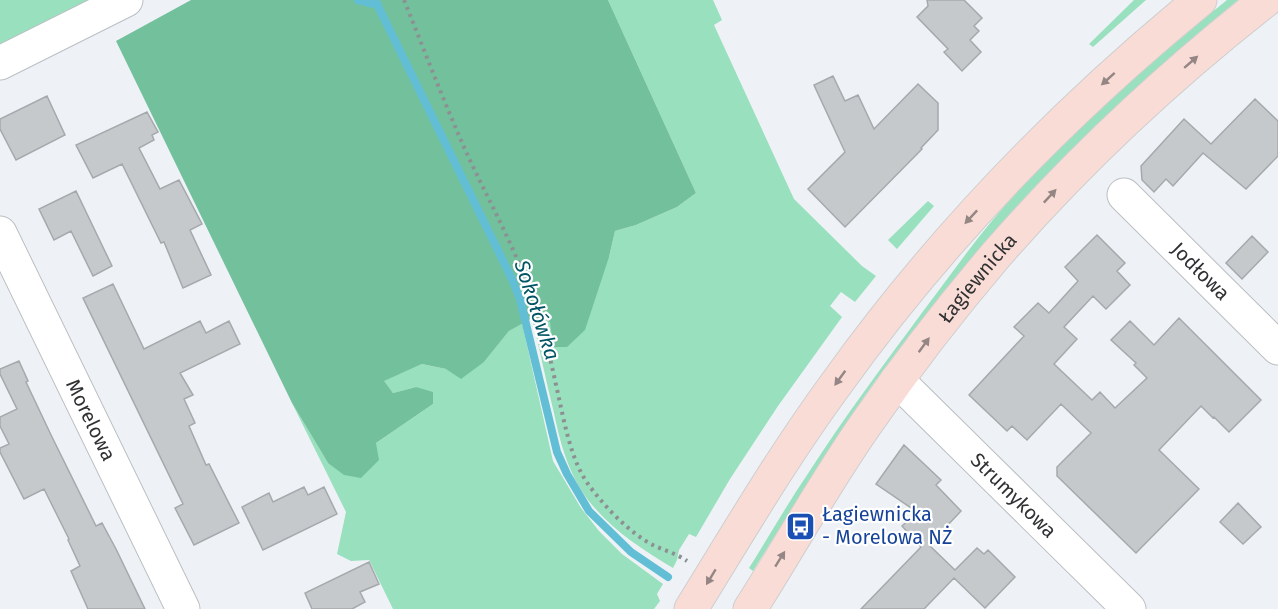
<svg xmlns="http://www.w3.org/2000/svg" width="1278" height="609" font-family="'Fira Sans',sans-serif">
<style>
.green{fill:#99e0be}
.forest{fill:#73c09d}
.lines{fill:none;stroke-linecap:round;stroke-linejoin:round}
.stream{stroke:#62bed5;stroke-width:8}
.building{fill:#c5c9cc;stroke:#a5a9ac;stroke-width:1.5}
.minor-casing{stroke:#bbbfc2;stroke-width:35}
.major-casing{stroke:#cdcece;stroke-width:35}
.path{stroke:#8d9092;stroke-width:4;stroke-dasharray:3 4.5;stroke-linecap:butt}
.minor{stroke:#fff;stroke-width:33}
.major{stroke:#fadcd6;stroke-width:33}
.oneway{fill:#948684}
.labels{text-anchor:middle;stroke-width:4.5;stroke-linejoin:round;paint-order:stroke}
.street-label{font-size:20px;fill:#2f3132;stroke:#fff}
.transit-label{font-size:20px;fill:#164399;stroke:#fff;text-anchor:start}
.water-label{font-size:21px;font-style:italic;fill:#005464;stroke:#fff}
</style>
<rect width="100%" height="100%" fill="#eef2f6"/>
<path class="green" d="M 0,0 L 101,0 L 0,51 Z
M 608,0 L 713,0 L 722,20 L 714,25 L 794,199 L 862,266 L 876,276 L 855,302 L 841,292 L 830,306 L 842,317 L 778,406 L 730,479 L 696,537 L 689,534 L 679,550 L 677,560 L 673,568 C 643,550 616,533 593,506 C 570,479 561,447 554,413 C 546,382 540,350 532,318 L 550,322 L 609,257 L 615,231 L 636,225 L 677,207 L 696,193 Z
M 1134,0 L 1146,0 L 1093,47 L 1089,44 Z
M 1227,0 L 1238,0 C 1175,52 1114,106 1057,164 C 997,224 943,291 892,358 C 841,426 798,499 753,571 L 749,568 C 769,536 788,503 809,472 C 845,416 885,363 924,310 C 950,276 974,241 1002,209 C 1069,132 1148,65 1227,0 Z
M 928,201 L 934,206 L 897,249 L 888,240 Z
M 522,323 L 553,461 L 581,508 L 599,531 L 622,554 L 663,584 L 657,594 L 660,601 L 654,609 L 393,609 L 369,560 L 351,561 L 337,554 L 346,512 L 292,403 L 328,463 L 376,443 L 433,404 L 416,387 L 393,393 L 383,381 L 422,364 L 446,369 L 484,362 L 509,331 Z"/>
<path class="forest" d="M 191,0 L 608,0 L 696,193 L 677,207 L 636,225 L 615,231 L 609,257 L 585,330 L 567,347 L 553,347 L 550,322 L 532,318 L 509,331 L 484,362 L 461,379 L 446,369 L 422,364 L 384,381 L 393,393 L 416,387 L 433,392 L 433,404 L 376,443 L 379,460 L 361,478 L 344,475 L 328,463 L 292,403 L 116,41 Z"/>
<g class="lines">
<path class="stream" d="M 358,0 L 378,5
M 375,0 L 512,279 L 520,299 L 557,452 L 567,474 L 589,511 L 631,552 L 668,577"/>
</g>
<path class="building" d="M 927,0 L 964,0 L 982,18 L 974,26 L 979,31 L 970,40 L 981,52 L 962,71 L 944,52 L 948,49 L 917,17 L 928,6 Z
M 833,76 L 845,101 L 858,95 L 874,129 L 918,84 L 938,103 L 938,130 L 921,148 L 922,149 L 845,227 L 808,189 L 845,152 L 814,85 Z
M 47,96 L 65,135 L 16,160 L 0,129 L 0,119 Z
M 1255,99 L 1278,121 L 1278,156 L 1246,189 L 1203,153 L 1173,186 L 1166,179 L 1154,192 L 1142,180 L 1141,166 L 1184,119 L 1211,144 Z
M 147,112 L 158,132 L 152,135 L 154,140 L 139,148 L 160,189 L 179,180 L 202,224 L 190,230 L 211,275 L 183,288 L 164,242 L 161,243 L 122,164 L 93,178 L 76,145 Z
M 76,191 L 112,266 L 93,276 L 71,231 L 54,240 L 39,209 Z
M 1097,235 L 1125,263 L 1117,271 L 1130,285 L 1106,309 L 1093,296 L 1064,327 L 1077,339 L 1054,364 L 1092,400 L 1100,392 L 1115,408 L 1147,378 L 1134,365 L 1136,363 L 1111,340 L 1130,321 L 1154,345 L 1179,318 L 1261,400 L 1229,432 L 1214,417 L 1213,418 L 1201,406 L 1159,450 L 1199,489 L 1136,553 L 1057,476 L 1057,467 L 1091,433 L 1061,404 L 1027,440 L 1012,426 L 1007,431 L 969,395 L 1024,336 L 1014,327 L 1038,303 L 1049,313 L 1078,281 L 1065,267 Z
M 1252,236 L 1268,252 L 1242,279 L 1226,263 Z
M 113,284 L 144,349 L 200,321 L 206,333 L 229,321 L 240,344 L 180,373 L 193,395 L 184,399 L 195,423 L 189,426 L 206,465 L 209,464 L 239,523 L 194,545 L 175,508 L 183,504 L 83,298 Z
M 19,361 L 28,381 L 26,382 L 52,437 L 96,526 L 102,523 L 116,549 L 145,609 L 88,609 L 71,571 L 80,566 L 68,540 L 69,539 L 44,489 L 24,499 L 0,452 L 0,448 L 9,444 L 0,426 L 0,417 L 17,409 L 0,374 L 0,369 Z
M 904,445 L 941,480 L 936,485 L 961,511 L 929,545 L 955,570 L 977,548 L 984,554 L 988,550 L 1015,577 L 985,608 L 954,578 L 924,609 L 861,609 L 921,547 L 902,526 L 917,512 L 876,484 Z
M 304,487 L 308,495 L 324,487 L 337,514 L 263,550 L 242,507 L 269,493 L 273,502 Z
M 1238,503 L 1261,527 L 1243,544 L 1220,522 Z
M 369,562 L 379,584 L 360,592 L 365,602 L 352,609 L 312,609 L 305,593 Z"/>
<g class="lines">
<defs>
<g id="minor">
<path d="M 0,63 L 126,0"/>
<path id="s1" d="M 1124,195 L 1278,348"/>
<path id="s2" d="M 0,233 L 183,609"/>
<path id="s3" d="M 897,380 L 1129,609"/>
</g>
<g id="major">
<path d="M 691,609 C 738,533 783,456 836,384 C 939,240 1063,112 1200,0"/>
<path id="s4" d="M 750,609 C 789,548 824,484 866,424 C 906,366 950,309 996,255 C 1077,162 1169,76 1266,0"/>
</g>
</defs>
<use href="#minor" class="minor-casing"/>
<use href="#major" class="major-casing"/>
<path class="path" d="M 404,0 C 425,52 445,105 468,156 C 490,203 515,248 532,297 C 545,331 552,367 560,403 C 566,430 572,461 588,484 C 604,506 630,534 655,546 C 666,551 677,554 687,561"/>
<use href="#minor" class="minor"/>
<use href="#major" class="major"/>
</g>
<defs><path id="oneway-solid" d="M-6-.8H1V-3.2L6.5 0L1 3.2V.8H-6Z" transform="scale(1.5)"/></defs>
<g class="oneway">
<use href="#oneway-solid" transform="translate(1191 62) rotate(-41)"/>
<use href="#oneway-solid" transform="translate(1108 79) rotate(138)"/>
<use href="#oneway-solid" transform="translate(1050 196) rotate(-47)"/>
<use href="#oneway-solid" transform="translate(971 217) rotate(133)"/>
<use href="#oneway-solid" transform="translate(924 345) rotate(-54)"/>
<use href="#oneway-solid" transform="translate(840 378) rotate(126)"/>
<use href="#oneway-solid" transform="translate(780 559) rotate(-58)"/>
<use href="#oneway-solid" transform="translate(711 577) rotate(121)"/>
</g>
<defs>
<symbol id="bus-square" viewBox="-11 -11 22 22"><rect x="-9" y="-9" width="18" height="18" rx="4" fill="#1a4fb4" stroke="#fff"/><path d="M-5-6H5V4H4V6H2V4H-2V6H-4V4H-5ZM-3.5-4V0h7V-4ZM-3.5 1.2v1.5H-2V1.2ZM2 1.2v1.5H3.5V1.2Z" fill="#fff"/></symbol>
</defs>
<g fill-rule="evenodd">
<use href="#bus-square" x="784" y="510" width="33" height="33"/>
</g>
<g class="labels">
<g class="street-label">
<text dy="7" stroke="none"><textPath href="#s1" startOffset="108">Jodłowa</textPath></text>
<text dy="7" stroke="none"><textPath href="#s4" startOffset="402">Łagiewnicka</textPath></text>
<text dy="7" stroke="none"><textPath href="#s2" startOffset="208">Morelowa</textPath></text>
<text dy="7" stroke="none"><textPath href="#s3" startOffset="164">Strumykowa</textPath></text>
</g>
<g class="transit-label">
<text x="822" y="521">Łagiewnicka<tspan x="822" dy="23">- Morelowa NŻ</tspan></text>
</g>
<g class="water-label">
<text transform="translate(537 310) rotate(72)" y="7">Sokołówka</text>
</g>
</g>
</svg>
